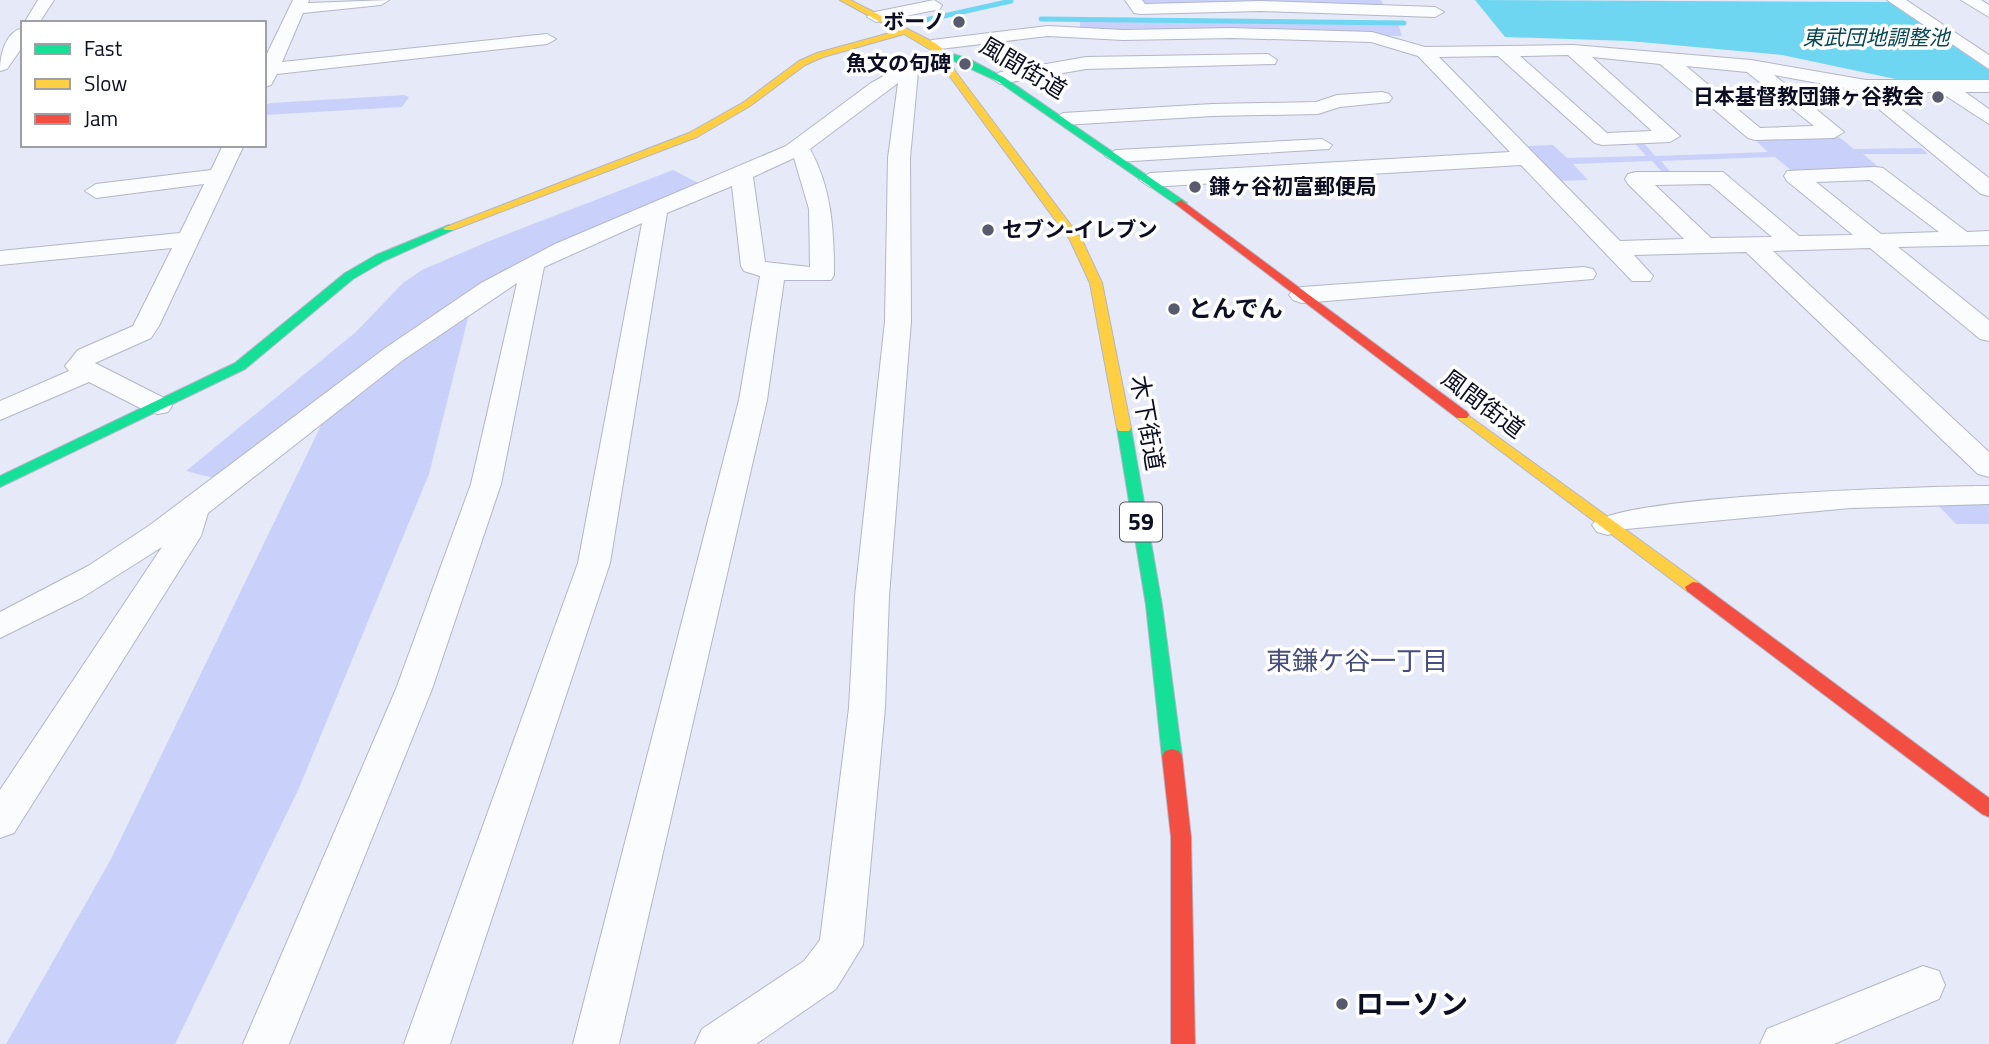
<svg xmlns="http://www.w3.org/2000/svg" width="1989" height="1044" font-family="'Titillium Web','Noto Sans JP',sans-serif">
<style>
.green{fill:#c9d1fa}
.water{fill:#6fd6f1}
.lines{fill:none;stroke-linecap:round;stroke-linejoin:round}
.stream{stroke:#6fd6f1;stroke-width:5}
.street-casing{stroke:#b3b6c7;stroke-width:2}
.fast-casing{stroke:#b3b6c7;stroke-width:2}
.slow-casing{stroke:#b3b6c7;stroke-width:2}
.jam-casing{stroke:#b3b6c7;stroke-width:2}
.street{fill:#fbfcfe;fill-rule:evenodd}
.fast{fill:#16e098;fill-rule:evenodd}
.slow{fill:#ffcf43;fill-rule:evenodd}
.jam{fill:#f24e42;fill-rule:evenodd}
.poi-dot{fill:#585b6d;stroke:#fff;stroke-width:2.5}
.labels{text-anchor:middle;stroke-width:7;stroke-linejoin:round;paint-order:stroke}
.far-poi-label{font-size:21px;font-weight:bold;fill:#0c0f23;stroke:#fff;text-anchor:end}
.far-water-label{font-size:21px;font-style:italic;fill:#054653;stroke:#fff}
.shield{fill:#fff;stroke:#555765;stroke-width:2}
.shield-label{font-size:23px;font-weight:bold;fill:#0c0f23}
.street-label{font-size:24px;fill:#0c0f23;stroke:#fff}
.poi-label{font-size:24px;font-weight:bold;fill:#0c0f23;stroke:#fff;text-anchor:start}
.neighbourhood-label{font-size:26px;fill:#464d80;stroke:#fff}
.near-poi-label{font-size:28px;font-weight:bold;fill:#0c0f23;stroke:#fff;text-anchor:start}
</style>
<rect width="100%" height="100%" fill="#e6e9f7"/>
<path class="green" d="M 1139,0 L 1381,0 L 1384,6 L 1148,8 Z
M 1080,20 L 1398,24 L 1402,36 L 1080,32 Z
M 404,95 L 409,97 L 402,107 L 264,115 L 265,105 L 271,103 Z
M 1839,137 L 1854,149 L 1921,148 L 1928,154 L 1863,154 L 1881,169 L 1793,172 L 1775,157 L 1661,161 L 1673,175 L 1665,175 L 1652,161 L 1573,164 L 1588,180 L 1562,181 L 1527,146 L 1553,145 L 1567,158 L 1646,156 L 1633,141 L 1642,141 L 1655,156 L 1768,152 L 1754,139 Z
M 673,170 L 706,187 L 560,247 L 221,480 L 186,471 L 356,332 L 403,283 L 422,270 L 487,242 Z
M 471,306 L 429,474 L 299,788 L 175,1044 L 6,1044 L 111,859 L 329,409 Z
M 1932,499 L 1989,502 L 1989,524 L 1956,524 Z"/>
<path class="water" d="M 1475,0 L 1889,2 L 1989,70 L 1989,81 L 1905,81 L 1782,55 L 1629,41 L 1505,37 Z"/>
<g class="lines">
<path class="stream" d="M 1041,19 L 1404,23
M 912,23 L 1011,1 L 1008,0"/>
<defs>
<path id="street" d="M 38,0 L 54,0 L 39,23 L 23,25 Z
M 293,0 L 309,0 L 308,3 L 389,0 L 381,5 L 303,13 L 282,62 L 547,34 L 556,39 L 547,44 L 277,74 L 271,85 L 264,87 L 264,60 Z
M 934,0 L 942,5 L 940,9 L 876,22 L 867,17 L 870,13 Z
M 1125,0 L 1142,0 L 1145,4 L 1261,1 L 1435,7 L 1444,12 L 1435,17 L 1261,11 L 1140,14 L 1134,13 Z
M 1887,0 L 1906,0 L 1989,55 L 1989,69 Z
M 1961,0 L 1981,0 L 1989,5 L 1989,17 Z
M 1048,26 L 1123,30 L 1232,28 L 1372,32 L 1425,47 L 1573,45 L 1751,60 L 1866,80 L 1989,80 L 1989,92 L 1965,92 L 1989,109 L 1989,124 L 1940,92 L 1879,92 L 1989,178 L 1989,196 L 1981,194 L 1856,90 L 1774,75 L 1844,132 L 1834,138 L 1755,140 L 1748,138 L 1660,64 L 1592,57 L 1680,136 L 1670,142 L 1602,145 L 1595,143 L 1498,56 L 1439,57 L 1620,241 L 1684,239 L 1628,184 L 1625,179 L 1628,174 L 1636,172 L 1723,172 L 1799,236 L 1853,235 L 1787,181 L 1784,176 L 1787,171 L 1875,167 L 1883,168 L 1967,232 L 1989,231 L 1989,245 L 1898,247 L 1989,320 L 1989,341 L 1980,339 L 1870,248 L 1773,251 L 1989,452 L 1989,477 L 1978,474 L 1746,252 L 1634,255 L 1653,276 L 1650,281 L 1632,281 L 1521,165 L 1150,187 L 1139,180 L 1150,173 L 1510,152 L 1418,56 L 1371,42 L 1232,38 L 1123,40 L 1048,36 L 932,50 L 923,45 L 932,40 ZM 1568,55 L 1652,131 L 1607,133 L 1520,56 ZM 1686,66 L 1747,72 L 1814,126 L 1760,128 ZM 1870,180 L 1939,232 L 1881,234 L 1816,182 ZM 1710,184 L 1772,237 L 1711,238 L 1655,185 Z
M 23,28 L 23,46 L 7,69 L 0,71 C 0,55 5,32 23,28 Z
M 943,50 L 952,55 L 949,59 L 918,72 L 910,158 L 911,321 L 889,596 L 885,708 L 863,945 L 836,989 L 756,1044 L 695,1044 L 702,1029 L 804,961 L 820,940 L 849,708 L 855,596 L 885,321 L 888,158 L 898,83 L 810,149 C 832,189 834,230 834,275 L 831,280 L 784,280 L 767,400 L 619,1044 L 573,1044 L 739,400 L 760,276 L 744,271 L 741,266 L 732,186 L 667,213 L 610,563 L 450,1044 L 404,1044 L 578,563 L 642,223 L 544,267 L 501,484 L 432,689 L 289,1044 L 243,1044 L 396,689 L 471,484 L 517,283 L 403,360 L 208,513 L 201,536 L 14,833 L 0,838 L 0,790 L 162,547 L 83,597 L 0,638 L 0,612 L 88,566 L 150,525 L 384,349 L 481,283 L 555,244 L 786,146 L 871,83 L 909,62 ZM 794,158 L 809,209 L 810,267 L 765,262 L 753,177 Z
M 1268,54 L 1277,60 L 1275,64 L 1086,69 L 1000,84 L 991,78 L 1000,72 L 1086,57 Z
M 1382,92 L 1389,94 L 1392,98 L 1389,102 L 1340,107 L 1318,114 L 1212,116 L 1063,125 L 1053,119 L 1063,113 L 1212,104 L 1316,102 L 1337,95 Z
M 1322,139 L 1332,145 L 1329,149 L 1116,162 L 1105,156 L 1116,150 Z
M 223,145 L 244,145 L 159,326 L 151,338 L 95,363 L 168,400 L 172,406 L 168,412 L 158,414 L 148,412 L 89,382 L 0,420 L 0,401 L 69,371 L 65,366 L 78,350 L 133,326 L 172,248 L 0,265 L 0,251 L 180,233 L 204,184 L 96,198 L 85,191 L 96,184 L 211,170 Z
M 1584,267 L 1593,269 L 1596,274 L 1593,279 L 1302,303 L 1293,300 L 1289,295 L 1293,290 L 1302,287 Z
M 1989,486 L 1989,504 L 1851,508 L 1626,529 L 1608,535 L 1597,532 L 1592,525 C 1612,495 1936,486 1989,486 Z
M 1923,966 L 1939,971 L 1945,985 L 1939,999 L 1834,1044 L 1760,1044 L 1767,1029 Z"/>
<path id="fast" d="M 937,49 L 969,59 L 1005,78 L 1187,203 L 1177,205 L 999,82 L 937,53 Z
M 449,225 L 453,226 L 453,230 L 384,261 L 353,279 L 245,369 L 0,487 L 0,476 L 235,363 L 345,273 L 376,255 Z
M 1124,424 L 1131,428 L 1162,605 L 1182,756 L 1179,761 L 1172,763 L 1165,761 L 1162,756 L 1146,605 L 1117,428 Z"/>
<path id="slow" d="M 840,0 L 850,0 L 935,43 L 943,49 L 955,71 L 1082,240 L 1102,283 L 1131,428 L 1129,431 L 1119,431 L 1117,428 L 1090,283 L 1070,240 L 948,74 L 936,53 L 904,34 L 823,57 L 805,65 L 750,106 L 697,137 L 453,230 L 445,230 L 443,228 L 689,133 L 744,102 L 799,61 L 817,53 L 897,31 Z
M 1462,411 L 1699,583 L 1701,587 L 1699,591 L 1687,591 L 1457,418 L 1455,415 Z"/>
<path id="jam" d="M 1181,200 L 1467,412 L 1469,415 L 1467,418 L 1457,418 L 1177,205 L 1175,203 Z
M 1693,582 L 1699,583 L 1989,798 L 1989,817 L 1982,814 L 1687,591 L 1685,587 Z
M 1172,749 L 1179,751 L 1182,756 L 1191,837 L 1195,1044 L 1171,1044 L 1171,837 L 1162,756 L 1165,751 Z"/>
</defs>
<use href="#street" class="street-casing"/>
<use href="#fast" class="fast-casing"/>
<use href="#slow" class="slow-casing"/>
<use href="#jam" class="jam-casing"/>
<use href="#street" class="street"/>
<use href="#fast" class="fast"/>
<use href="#slow" class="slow"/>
<use href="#jam" class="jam"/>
</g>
<g class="poi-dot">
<circle cx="959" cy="22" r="7"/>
<circle cx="965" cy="64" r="7"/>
<circle cx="1938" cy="97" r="7"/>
<circle cx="1195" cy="187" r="7"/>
<circle cx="988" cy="230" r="7"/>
<circle cx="1174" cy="309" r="7"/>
<circle cx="1342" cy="1004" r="7"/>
</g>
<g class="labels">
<g class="far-poi-label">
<text x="945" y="29">ボーノ</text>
<text x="951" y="71">魚文の句碑</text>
<text x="1924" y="104">日本基督教団鎌ヶ谷教会</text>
<text x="1209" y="194" text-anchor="start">鎌ヶ谷初富郵便局</text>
<text x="1002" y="237" text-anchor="start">セブン-イレブン</text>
</g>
<g class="far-water-label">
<text x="1876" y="45">東武団地調整池</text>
</g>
<rect class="shield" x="1120" y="502.5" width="42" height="39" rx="5"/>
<g class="shield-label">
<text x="1141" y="530">59</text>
</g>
<g class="street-label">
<text transform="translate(1023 68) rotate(31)" y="8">風間街道</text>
<text transform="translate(1483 404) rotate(37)" y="8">風間街道</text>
<text transform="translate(1147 423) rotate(80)" y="8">木下街道</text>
</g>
<g class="poi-label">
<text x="1188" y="317">とんでん</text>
</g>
<g class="neighbourhood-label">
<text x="1357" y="670">東鎌ケ谷一丁目</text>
</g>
<g class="near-poi-label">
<text x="1356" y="1014">ローソン</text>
</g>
</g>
<rect x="21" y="21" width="245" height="126" fill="#ffffff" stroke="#9e9fa7" stroke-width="2"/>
<rect x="35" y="44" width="35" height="10" fill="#16e098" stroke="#9e9fa7" stroke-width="2"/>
<text x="84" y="56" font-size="21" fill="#0c0f23">Fast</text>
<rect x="35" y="79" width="35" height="10" fill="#ffcf43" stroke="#9e9fa7" stroke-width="2"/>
<text x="84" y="91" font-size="21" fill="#0c0f23">Slow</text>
<rect x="35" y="114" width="35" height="10" fill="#f24e42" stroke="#9e9fa7" stroke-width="2"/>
<text x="84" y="126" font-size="21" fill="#0c0f23">Jam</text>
</svg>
